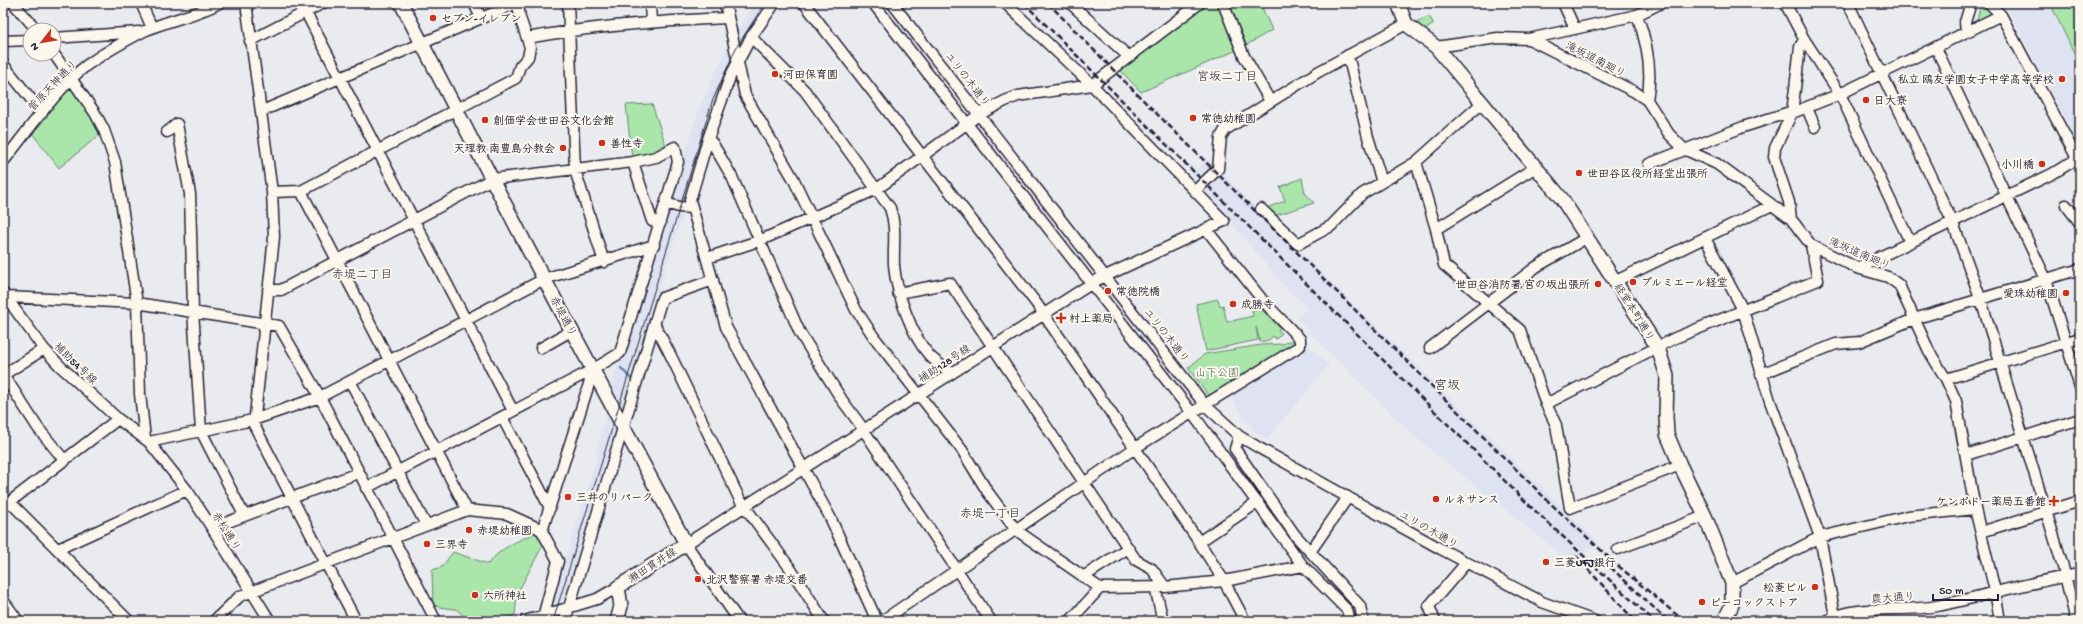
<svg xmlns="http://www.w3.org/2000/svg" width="2083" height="624" font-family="'Gochi Hand','Klee One',sans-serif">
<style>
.built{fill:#dfe3f1}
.green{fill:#aae5aa;stroke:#668472}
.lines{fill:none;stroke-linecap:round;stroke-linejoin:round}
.stream{stroke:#6686a9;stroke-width:2.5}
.minor-casing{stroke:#22223b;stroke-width:13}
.major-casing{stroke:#22223b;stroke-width:16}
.minor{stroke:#fbf7ec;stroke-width:10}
.major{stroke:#fbf7ec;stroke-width:13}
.tram{stroke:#22223b;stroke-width:1}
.rail{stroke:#22223b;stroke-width:2.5;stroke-dasharray:6 3;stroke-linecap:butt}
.poi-dot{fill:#c8321e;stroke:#fbf7ec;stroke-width:1.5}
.labels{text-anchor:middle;stroke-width:4;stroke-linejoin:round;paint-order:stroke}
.poi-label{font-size:11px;font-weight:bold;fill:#22223b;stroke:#fbf7ec;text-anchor:start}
.street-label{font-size:11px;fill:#22223b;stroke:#fbf7ec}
.park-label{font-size:11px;fill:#4b5c5c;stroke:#fbf7ec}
.neighbourhood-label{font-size:12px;fill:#22223b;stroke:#fbf7ec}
.quarter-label{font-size:13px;fill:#22223b;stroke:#fbf7ec}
</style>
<rect width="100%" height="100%" fill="#eaebef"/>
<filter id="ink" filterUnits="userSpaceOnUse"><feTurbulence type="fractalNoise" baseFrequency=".025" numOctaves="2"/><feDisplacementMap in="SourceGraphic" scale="8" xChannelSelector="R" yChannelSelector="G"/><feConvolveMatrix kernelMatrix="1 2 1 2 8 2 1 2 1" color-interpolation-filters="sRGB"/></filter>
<g filter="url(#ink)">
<path class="built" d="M 756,3 L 771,3 L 740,52 L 734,36 Z
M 2001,3 L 2080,3 L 2080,148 L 2009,11 Z
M 729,43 L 734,62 L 684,205 L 671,199 L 700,106 Z
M 1208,159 L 1260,213 L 1599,543 L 1571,562 L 1415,437 L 1296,319 L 1307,308 L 1283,285 L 1192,175 Z
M 668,209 L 684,212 L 657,294 L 659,295 L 625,416 L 610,389 Z
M 1308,345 L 1329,365 L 1267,439 L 1253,430 L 1229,396 Z
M 607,413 L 617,432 L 565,602 L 549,607 L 561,556 L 566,557 L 597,457 L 595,454 Z"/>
<path class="green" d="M 1205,3 L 1220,3 L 1237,50 L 1141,92 L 1119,69 Z
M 1230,3 L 1260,3 L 1272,30 L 1245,46 Z
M 1981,3 L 1984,3 L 1994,15 L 1976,25 Z
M 2050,3 L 2080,3 L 2080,58 L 2076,57 Z
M 1429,16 L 1434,24 L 1423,31 L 1414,23 Z
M 68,89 L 73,89 L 102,133 L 59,168 L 31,132 Z
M 652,104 L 666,146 L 652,154 L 632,158 L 626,105 Z
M 1302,178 L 1305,193 L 1314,203 L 1274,216 L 1266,208 L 1285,201 L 1280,187 Z
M 1218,299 L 1220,306 L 1223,305 L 1227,322 L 1253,316 L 1252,310 L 1261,309 L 1280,328 L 1278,330 L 1282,333 L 1276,339 L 1273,336 L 1269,340 L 1260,342 L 1256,327 L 1258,340 L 1206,351 L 1196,304 Z
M 1295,339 L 1295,345 L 1214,396 L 1208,395 L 1188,368 L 1205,354 L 1261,345 L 1282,344 Z
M 535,533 L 544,543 L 517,594 L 515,615 C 498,620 482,624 465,616 C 461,615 459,610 455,609 C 447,608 441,608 433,605 L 432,570 L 442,567 L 453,552 L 488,564 C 500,548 517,541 535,533 Z"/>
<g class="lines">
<path class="stream" d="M 621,368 L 632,380"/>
<defs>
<path id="minor" d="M 13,3 L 37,30
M 141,3 L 152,28
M 246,3 L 272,192 L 274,237 L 254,425 L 356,621
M 301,3 L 513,411
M 474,3 L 481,18
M 568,3 L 575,170 L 604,262
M 650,3 L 651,22
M 725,3 L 745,95 L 793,178 L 856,310 L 874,337 L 962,450 L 987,491 L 1016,530 L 1100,588 L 1165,587 L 1224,581 L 1303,566
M 775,3 L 751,37 L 730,77 L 708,139 L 690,200 L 726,327 L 830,517 L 877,621
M 804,3 L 1036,303 L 1199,542 L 1224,581 L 1245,621
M 873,3 L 1192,413 L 1303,566 L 1347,610 L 1350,621
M 892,3 L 1205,405 L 1239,436 L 1261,449 L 1441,549 L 1542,602 L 1595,621
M 1070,3 L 1128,56
M 1223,3 L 1244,56 L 1270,101
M 1563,3 L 1575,29
M 1785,3 L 1804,39 L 1840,94 L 1910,242
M 1848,3 L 1953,223 L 1981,300 L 2062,563 L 2076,621
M 1989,3 L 2001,15 L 2080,164
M 1637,15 C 1647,42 1653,71 1647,100
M 1966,32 L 1965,22 L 1971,3
M 751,37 L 805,91 L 890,208 C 897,228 893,245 894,265 C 896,292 912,336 929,355 C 935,362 944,367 951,373
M 54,38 L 139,32
M 527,38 C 593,26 660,21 727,18
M 1529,39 L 1637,15 L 1661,3
M 3,41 L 30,40
M 250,41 L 323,3
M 1436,47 L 1498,38 L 1529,39 L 1635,92 L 1647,100 L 1669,134 L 1684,149 L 1717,164 L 1791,219 L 1811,245 L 1857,268 L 1888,277 L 1899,285 L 1929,351 L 1946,379 L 1956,401 L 1975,509 L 1995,591 L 2000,621
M 1936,48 L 2046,279 L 2080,387
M 54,54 L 95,113 L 104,130 L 115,162 L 137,303 L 140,394 L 145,438
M 1348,55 L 1368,137 L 1382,182
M 3,64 L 42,113
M 1807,108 L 1815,127
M 262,111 L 517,3
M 1792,113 L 1840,94 L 2001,15
M 167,132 L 177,124 L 190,194 L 193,311 L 201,431 L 244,515
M 708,139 L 713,144 L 732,177 L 800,333 L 842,400 L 859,423 L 991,621
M 3,162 C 26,133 58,87 87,65 C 104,53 123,42 142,32 C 167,20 195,16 219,3
M 633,162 L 652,221 L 660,224
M 1416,162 L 1436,229 L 1444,265 L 1520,330 L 1546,404 L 1556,425 L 1570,508 L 1680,465
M 1649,164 L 1743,127 L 1793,111
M 1196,190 L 1218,169 L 1221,137 L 1225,130 L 1318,72 L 1406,24
M 301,191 L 467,510
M 272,192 L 301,191 L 516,78 L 520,66 L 528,57 L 530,47 L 520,18 L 518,3
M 666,203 L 679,207 L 692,208
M 2066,205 L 2080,223
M 1261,209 L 1298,244 L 1331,226 L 1362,194 L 1416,162 L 1481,104
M 1791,219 L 1789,202 L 1774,157 L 1775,148 L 1792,113 L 1800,47 L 1804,39
M 1436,229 L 1536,167
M 1705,238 L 1743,310 L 1770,401 L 1820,537 L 1835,616
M 707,258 L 761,240 L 877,189 L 980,114 L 1005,101 L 1018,96 L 1092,85 L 1200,3
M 1857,268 L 2052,174 L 2080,157
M 1616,281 L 1772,205
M 268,290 L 281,290 L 492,179 L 633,162 L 656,157 L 675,147 L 678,162 L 620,353 L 592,370 L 366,488
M 3,293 L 44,349 L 60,366 L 118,419 L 149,442 L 187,490 L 212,528 L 270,621
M 898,293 L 950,283 L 1136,560 L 1152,569 L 1165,587
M 6,297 L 137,303 L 279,326 L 320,397 L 436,621
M 655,325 L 671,356 L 740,500 L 790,568 L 824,621
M 541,348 L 571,331
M 1430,348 L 1536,267 L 1588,237
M 3,374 L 38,428 L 65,461
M 1761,374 L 1836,344 L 1859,342 L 1914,319 L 2080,269
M 3,375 L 44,349
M 1946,379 L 2080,338
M 350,381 L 426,525
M 1546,404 L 1675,338 L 1818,280 L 1811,245
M 502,417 L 550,508
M 1239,436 L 1235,449 L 1295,535 L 1360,606 L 1363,621
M 149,442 L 253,420 L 320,397 L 544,279 L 654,245
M 1966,455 L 2080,419
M 10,502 L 129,621
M 3,507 L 118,419
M 212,528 L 358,473
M 542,531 L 589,384 L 592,370
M 1981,532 L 2080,501
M 1199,542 L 1258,502
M 58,549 L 187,490
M 1618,549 L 1705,516
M 1310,552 L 1348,497
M 1083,577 L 1128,548
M 1732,583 L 1820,537 L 1908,516 L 1975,509
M 1155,587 L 1163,621
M 3,600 L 18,621
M 214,621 L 240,596 L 467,510 L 507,514 L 538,528 L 542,531 L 558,561 L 542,621
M 525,621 L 597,599 L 618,587
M 565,621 L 662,298 L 713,280
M 739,621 L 686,544 L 1097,280 L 1224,221 L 1092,85 L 1005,3
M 882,621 L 1135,448 L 1300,346 L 1300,339 L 1264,302 L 1206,229
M 1070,621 L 1100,588
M 1435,621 L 1429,606 L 1466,563
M 1826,621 C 1856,603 1903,613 1937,606 C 1985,596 2032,581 2080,574"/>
<path id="major" d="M 401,3 L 527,247 L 686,544 L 618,587 L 621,606 L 617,621
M 1398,3 L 1406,24 L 1436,47 L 1562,199 L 1658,348 L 1667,376 L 1666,417 L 1667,434 L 1680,465 L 1705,516 L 1732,583 L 1732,605 L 1724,621"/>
</defs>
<use href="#minor" class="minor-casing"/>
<use href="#major" class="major-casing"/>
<use href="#minor" class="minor"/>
<use href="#major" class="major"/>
<path class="tram" d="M 553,621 L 712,102 L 736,48 L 765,3"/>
<path class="rail" d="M 1024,3 L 1531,507 L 1654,621
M 1048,3 L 1136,93 L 1549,502 L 1616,564 L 1684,621
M 1576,556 L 1635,621
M 1604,561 L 1668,621"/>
</g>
</g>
<g class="poi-dot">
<circle cx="433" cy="18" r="4"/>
<circle cx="775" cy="74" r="4"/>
<circle cx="2062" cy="79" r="4"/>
<circle cx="1866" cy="100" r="4"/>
<circle cx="1193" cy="118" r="4"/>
<circle cx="485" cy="120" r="4"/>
<circle cx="602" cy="143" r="4"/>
<circle cx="563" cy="148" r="4"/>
<circle cx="2042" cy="164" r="4"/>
<circle cx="1579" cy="173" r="4"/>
<circle cx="1633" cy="282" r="4"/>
<circle cx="1598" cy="284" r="4"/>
<circle cx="1108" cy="291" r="4"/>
<circle cx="2066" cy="293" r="4"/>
<circle cx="1233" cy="304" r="4"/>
<path d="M1059 312h4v4h4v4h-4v4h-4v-4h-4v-4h4z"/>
<circle cx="568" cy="497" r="4"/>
<circle cx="1436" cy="499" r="4"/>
<path d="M2052 495h4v4h4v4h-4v4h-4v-4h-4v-4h4z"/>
<circle cx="469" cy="530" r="4"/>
<circle cx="427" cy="544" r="4"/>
<circle cx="1546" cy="562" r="4"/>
<circle cx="698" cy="579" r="4"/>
<circle cx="1815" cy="587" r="4"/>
<circle cx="475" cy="595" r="4"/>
<circle cx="1702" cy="602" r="4"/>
</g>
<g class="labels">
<g class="poi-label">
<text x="441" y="22">セブン-イレブン</text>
<text x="783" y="78">河田保育園</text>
<text x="2054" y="83" text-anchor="end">私立 鴎友学園女子中学高等学校</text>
<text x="1874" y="104">日大寮</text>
<text x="1201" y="122">常徳幼稚園</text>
<text x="493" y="124">創価学会世田谷文化会館</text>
<text x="610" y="147">善性寺</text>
<text x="555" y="152" text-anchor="end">天理教 南豊島分教会</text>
<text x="2034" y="168" text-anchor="end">小川橋</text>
<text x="1587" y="177">世田谷区役所経堂出張所</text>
<text x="1641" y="286">プルミエール経堂</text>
<text x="1590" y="288" text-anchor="end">世田谷消防署 宮の坂出張所</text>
<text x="1116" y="295">常徳院橋</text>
<text x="2058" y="297" text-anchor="end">愛珠幼稚園</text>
<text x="1241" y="308">成勝寺</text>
<text x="1069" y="322">村上薬局</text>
<text x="576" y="501">三井のリパーク</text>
<text x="1444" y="503">ルネサンス</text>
<text x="2046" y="505" text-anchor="end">ケンポドー薬局五番館</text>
<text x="477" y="534">赤堤幼稚園</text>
<text x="435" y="548">三界寺</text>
<text x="1554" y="566">三菱UFJ銀行</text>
<text x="706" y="583">北沢警察署 赤堤交番</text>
<text x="1807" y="591" text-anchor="end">松菱ビル</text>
<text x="483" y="599">六所神社</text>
<text x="1710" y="606">ピーコックストア</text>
</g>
<g class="street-label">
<text transform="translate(1596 59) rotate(27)" y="4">滝坂道南廻り</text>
<text transform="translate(968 79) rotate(52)" y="4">ユリの木通り</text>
<text transform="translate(52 85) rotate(-47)" y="4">菅原天神通り</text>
<text transform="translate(1860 253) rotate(23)" y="4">滝坂道南廻り</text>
<text transform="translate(1635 312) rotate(58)" y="4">経堂本町通り</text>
<text transform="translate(564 316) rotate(62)" y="4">赤堤通り</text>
<text transform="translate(1167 335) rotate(52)" y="4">ユリの木通り</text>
<text transform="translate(76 363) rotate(44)" y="4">補助54号線</text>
<text transform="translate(944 363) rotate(-33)" y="4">補助128号線</text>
<text transform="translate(1429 529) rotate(29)" y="4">ユリの木通り</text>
<text transform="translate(227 531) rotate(58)" y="4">赤松通り</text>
<text transform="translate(652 565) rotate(-33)" y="4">瀬田貫井線</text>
<text transform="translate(1893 597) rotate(-4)" y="4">農大通り</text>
</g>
<g class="park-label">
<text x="1217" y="376">山下公園</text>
</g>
<g class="neighbourhood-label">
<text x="1227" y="80">宮坂二丁目</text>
<text x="362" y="278">赤堤二丁目</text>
<text x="990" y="517">赤堤一丁目</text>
</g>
<g class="quarter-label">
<text x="1447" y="389">宮坂</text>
</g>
</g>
<rect width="2083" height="624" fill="none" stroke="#fbf7ec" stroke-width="16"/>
<rect x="8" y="8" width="2067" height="608" fill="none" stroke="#22223b" stroke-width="1.5" filter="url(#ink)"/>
<g transform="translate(42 42) rotate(239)"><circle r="19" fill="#fbf7ec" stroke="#a4a2a5"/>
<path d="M0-3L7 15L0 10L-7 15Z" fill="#c8321e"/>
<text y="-6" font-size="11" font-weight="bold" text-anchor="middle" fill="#22223b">N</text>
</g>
<path d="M1933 594v6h65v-6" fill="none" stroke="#22223b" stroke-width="2"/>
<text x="1939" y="594" font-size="12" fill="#22223b" stroke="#fbf7ec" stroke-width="3" paint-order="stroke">50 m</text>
</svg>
